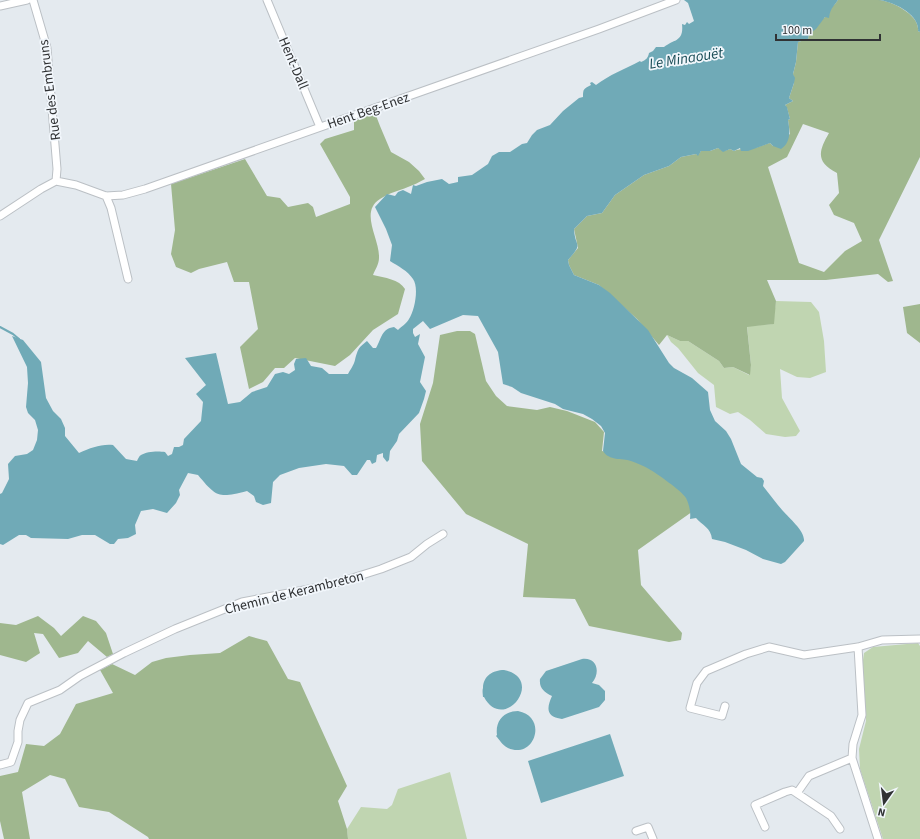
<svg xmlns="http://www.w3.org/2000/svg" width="920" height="839" font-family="'Source Sans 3',sans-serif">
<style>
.green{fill:#c0d5b1}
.forest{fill:#9fb78e;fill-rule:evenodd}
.water{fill:#70aab7}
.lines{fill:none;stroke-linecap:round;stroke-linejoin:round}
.stream{stroke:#70aab7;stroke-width:2}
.minor-casing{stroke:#bbc0c5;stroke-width:9}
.minor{stroke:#fff;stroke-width:7}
.labels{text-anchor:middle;stroke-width:3.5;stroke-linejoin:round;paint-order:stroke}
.street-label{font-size:14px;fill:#303234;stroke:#f2f7fc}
.water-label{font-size:15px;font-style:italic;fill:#194c56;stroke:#f2f7fc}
</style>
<rect width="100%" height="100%" fill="#e4eaef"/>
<path class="green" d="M 776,301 L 811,302 L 819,312 L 824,341 L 826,372 L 810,378 L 797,377 L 780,369 L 782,398 L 800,431 L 796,436 L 785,437 L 766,434 L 750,420 L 738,412 L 730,414 L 716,407 L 714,385 L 698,373 L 678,348 L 671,342 L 667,335 L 680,341 L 688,341 L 719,361 L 724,368 L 733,367 L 749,375 L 751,365 L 747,326 L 773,324 Z
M 918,643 L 920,646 L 920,839 L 883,839 L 860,769 L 859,749 L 866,721 L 862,667 L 864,653 L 873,647 Z
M 450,772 L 467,839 L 348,839 L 347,829 L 361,807 L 387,809 L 392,805 L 398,789 Z"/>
<path class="forest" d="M 838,0 C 852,0 866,0 880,0 C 893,2 920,15 918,31 L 920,32 L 920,157 L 879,240 L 893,281 L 888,282 L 878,274 L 826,280 L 767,280 L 776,301 L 774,324 L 747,327 L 751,365 L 750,375 L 733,367 L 724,368 L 719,361 L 688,341 L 680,341 L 667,335 L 659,345 L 637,319 L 599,285 L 574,275 L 569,265 L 568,260 L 578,248 L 574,229 L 587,216 L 602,213 L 615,195 L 644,175 L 669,166 L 681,157 L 696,154 L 698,155 L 701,151 L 710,151 L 718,148 L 724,151 L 730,149 L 734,151 C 741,148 747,149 754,148 C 759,148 764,144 770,143 L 773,146 L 790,134 L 788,120 L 790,119 L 787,108 L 785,105 L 793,101 L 789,98 L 794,83 L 793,74 L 796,62 L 798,42 L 808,39 L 809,34 C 817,29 820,18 829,15 C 829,8 835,5 838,0 ZM 803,124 L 829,133 C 818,152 816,162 837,173 L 839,193 L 829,205 L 834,215 L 854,223 L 862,241 L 845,251 L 824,272 L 799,263 L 768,167 L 787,157 Z
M 375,113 L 380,126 L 391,152 L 409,162 L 419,171 L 425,179 C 419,182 414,185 408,187 C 398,191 389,193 380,199 C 359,212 380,239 379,258 C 379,264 375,270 373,275 C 385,278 399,279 405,289 L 398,314 L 373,330 L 350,355 L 335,366 L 295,358 L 284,368 L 275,368 L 263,382 L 249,389 L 240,347 L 258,329 L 249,282 L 234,282 L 227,262 L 199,269 L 191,273 L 176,267 L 171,254 L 175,230 L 171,184 L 245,159 L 267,196 L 280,198 L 288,207 L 308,203 L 313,207 L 316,217 L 350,204 L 350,197 L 320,144 L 325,139 L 354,130 L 354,121 Z
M 920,304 L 920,343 L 907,333 L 903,307 Z
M 457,331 L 470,331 L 475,334 L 486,381 L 496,396 L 507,406 L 537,410 L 550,407 L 567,411 L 595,422 L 604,432 L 602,451 L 661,464 L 696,509 L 638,550 L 641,585 L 682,633 L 681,640 L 669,642 L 589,626 L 575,599 L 523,597 L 528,544 L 466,514 L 422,461 L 420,424 L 433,383 L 440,335 Z
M 38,616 L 54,628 L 61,636 L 83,616 L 96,621 L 106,633 L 113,654 L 107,657 L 88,641 L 78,653 L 59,658 L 43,634 L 34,633 L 40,653 L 26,662 L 0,655 L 0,623 L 16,625 Z
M 249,636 L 267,641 L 288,679 L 300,682 L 347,786 L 338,801 L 347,829 L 348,839 L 149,839 L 148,837 L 109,812 L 79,807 L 65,779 L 50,775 L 22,792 L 30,839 L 4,839 L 0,821 L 0,776 L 18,772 L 26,744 L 44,746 L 60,734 L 76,704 L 113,693 L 100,670 L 112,664 L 135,675 L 152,662 L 166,658 L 190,655 L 220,653 Z"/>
<path class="water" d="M 684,0 L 838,0 C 833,7 830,9 829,18 L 825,17 L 816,29 L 809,34 L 808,39 L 798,42 L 796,62 L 793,74 L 795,78 L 794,83 L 789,98 L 793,101 L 785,105 L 787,107 L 790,119 L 788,120 C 790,131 791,142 781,149 L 773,146 L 770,143 L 748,151 L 741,151 L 740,148 L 734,151 L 730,149 L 723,152 L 718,148 L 710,151 L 701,151 L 698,156 L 696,154 L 681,157 L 669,166 L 644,175 L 615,195 L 602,213 L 587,216 L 574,229 C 575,248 584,242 568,260 L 569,265 L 574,275 L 599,285 L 610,293 L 648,330 L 669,363 L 674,368 L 692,378 L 708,392 L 710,410 L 715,421 L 726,431 L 731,439 L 741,464 L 757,477 L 762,478 L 764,481 L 763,486 C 770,495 776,503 783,511 C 789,518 805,531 804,541 L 785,562 L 781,564 L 763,559 L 746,550 L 725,542 L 712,539 C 711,528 702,525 696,518 L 690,519 C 691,512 689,504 686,498 C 682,491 656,473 649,469 C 644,466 637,463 631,461 C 622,458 609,461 603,451 L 605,433 L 601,426 L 592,419 L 583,414 L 563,409 L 555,404 L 521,393 L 512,387 L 503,384 L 498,352 L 478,316 L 463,315 L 430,329 L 423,321 L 413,329 L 413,333 L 415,337 L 420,334 L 418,344 L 425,357 L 420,382 L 426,391 L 424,399 L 419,413 L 399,434 L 397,441 L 390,451 L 389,460 L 387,462 L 383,457 L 383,453 L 377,455 L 376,462 L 372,464 L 370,460 L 367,460 L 357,475 L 352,475 L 344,466 L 326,464 L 299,468 L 280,475 L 273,482 L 271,503 L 263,505 L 256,502 L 254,496 L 247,491 C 219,498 217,498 198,475 L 188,473 L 179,490 L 180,495 L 176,503 L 167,513 L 153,509 L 141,511 L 135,525 L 136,534 L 128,538 L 118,539 L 114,544 L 110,544 L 95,535 L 82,535 L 68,539 L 31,538 L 26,535 L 19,535 L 3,545 L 0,544 L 0,494 L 2,493 L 9,479 L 8,464 L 15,456 L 27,454 L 33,450 L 37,440 L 38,430 L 35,420 L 28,413 L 26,407 L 28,383 L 27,367 L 12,336 L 23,340 L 41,362 L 46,398 L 53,411 L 61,419 L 65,428 L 65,436 L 79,453 C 91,448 100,444 113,445 L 126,459 L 137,461 C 138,459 139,456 141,455 C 147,451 159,451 165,452 L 168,456 L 172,454 L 174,447 L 179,447 L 183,445 L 184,439 L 201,421 L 203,402 L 196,394 L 206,385 L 185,358 L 216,353 L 228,404 L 240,402 L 252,392 L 267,387 L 275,374 L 283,372 L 289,374 L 295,370 L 294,364 L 296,359 L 306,358 L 311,366 L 322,368 L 329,374 L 348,374 C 350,370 354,365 355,360 C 358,349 358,348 367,341 L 373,348 L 376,348 C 382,338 381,329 394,327 L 398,330 C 401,327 407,323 409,319 C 415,310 419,287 413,279 C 408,271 398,266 390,261 L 392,245 L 386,229 L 375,207 L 387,194 L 395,196 L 398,192 L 403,190 L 411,194 L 413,185 L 416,186 L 427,182 L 442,179 L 449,184 L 458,182 L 458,177 L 472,175 L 488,164 L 492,156 L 499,152 L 510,152 L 522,144 L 527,143 L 532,135 L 537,130 L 550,125 L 563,111 L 579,98 L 583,97 C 583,88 584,89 591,85 L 590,83 L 592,82 L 596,85 C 609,75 625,69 640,61 L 641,62 C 646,60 648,58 649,53 L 653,51 L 656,47 L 664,47 C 674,39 684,42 682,24 L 685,25 L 687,22 L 689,24 L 694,21 L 688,3 Z
M 878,0 L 920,0 L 920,32 L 918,31 C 920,14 892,1 878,0 Z
M 582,659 C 597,657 601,672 592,683 L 599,685 L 605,691 L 605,700 L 599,707 L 562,719 C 545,717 547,707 552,696 C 544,692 539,688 540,679 L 546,671 Z
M 504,670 C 546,678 504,734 484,697 L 483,697 C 483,695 482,691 483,688 C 483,676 493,670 504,670 Z
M 518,711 C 549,717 534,760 508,748 C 502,745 499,739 496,736 L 497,735 C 495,721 504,711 518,711 Z
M 610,734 L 624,776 L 541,803 L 528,761 Z"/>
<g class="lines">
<path class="stream" d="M 0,327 L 13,334 L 19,339"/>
<defs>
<path id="minor" d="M 33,0 L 47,48 L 57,169 L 56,181
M 267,0 L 320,127
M 0,6 L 27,0
M 56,181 L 76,185 L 106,196 L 123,195 L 145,189 L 599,29 L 676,0
M 106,196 L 111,208 L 128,279
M 0,216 L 41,189 L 56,181
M 858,647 L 862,715 L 853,744 L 852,758 L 878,839
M 725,706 L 722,716 L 690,708 L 697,683 L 706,671 L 746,654 L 769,647 L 804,655 L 858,647 L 882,640 L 920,639
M 0,765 L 11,762 L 18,742 L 18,731 L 20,720 L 28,703 L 60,690 L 80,676 L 124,653 L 175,629 L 242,602 L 330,585 L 381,569 L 411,557 L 427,544 L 443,534
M 797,793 L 809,776 L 852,758
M 765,827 L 755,805 L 785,792 L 792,790 L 831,816 L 840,829
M 636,831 L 648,827 L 653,839"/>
</defs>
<use href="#minor" class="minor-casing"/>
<use href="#minor" class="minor"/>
</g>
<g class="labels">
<g class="street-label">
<text transform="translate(294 63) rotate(67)" y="5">Hent-Dall</text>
<text transform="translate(49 90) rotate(-97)" y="5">Rue des Embruns</text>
<text transform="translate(368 110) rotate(-19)" y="5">Hent Beg-Enez</text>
<text transform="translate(294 592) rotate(-14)" y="5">Chemin de Kerambreton</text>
</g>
<g class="water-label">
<text transform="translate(686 58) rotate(-9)" y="5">Le Minaouët</text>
</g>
</g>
<g transform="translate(884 803) rotate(194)" stroke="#f2f7fc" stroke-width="3" paint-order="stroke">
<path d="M0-3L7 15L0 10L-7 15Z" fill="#303234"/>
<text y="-6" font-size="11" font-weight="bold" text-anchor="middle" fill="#303234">N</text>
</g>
<path d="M776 34v6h104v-6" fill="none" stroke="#303234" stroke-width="2"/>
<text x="782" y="34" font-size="12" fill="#303234" stroke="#f2f7fc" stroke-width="3" paint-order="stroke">100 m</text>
</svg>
